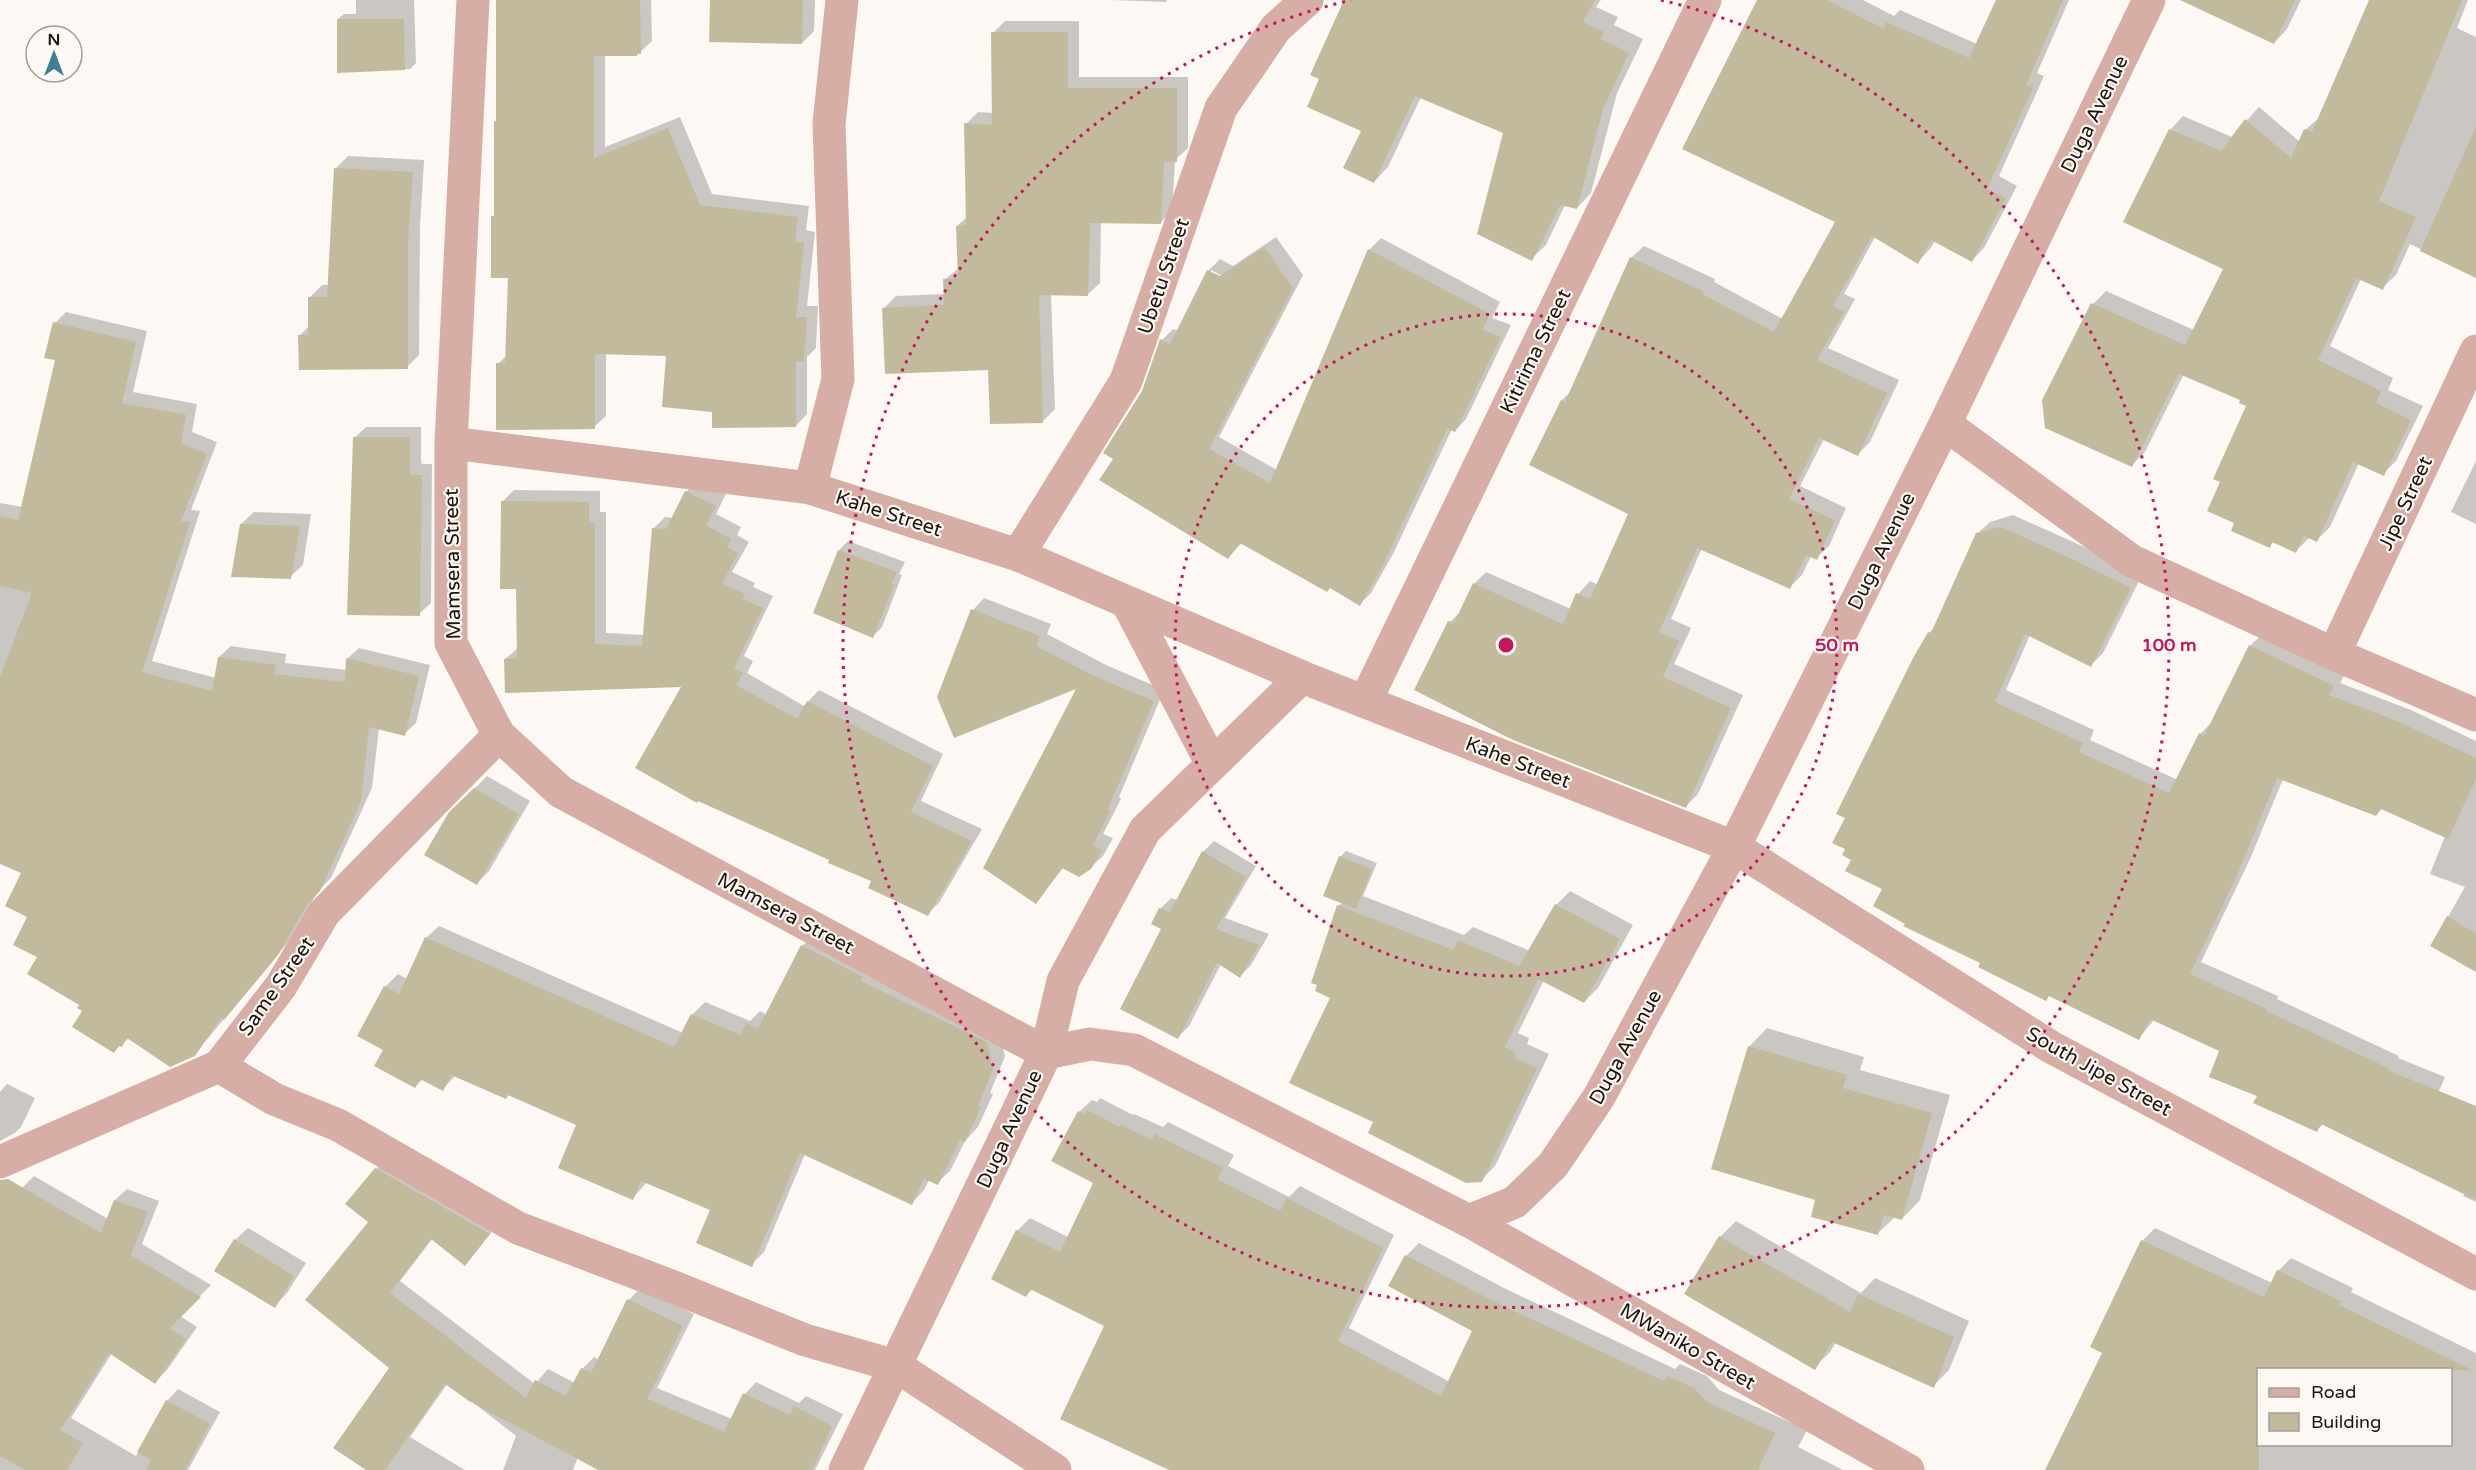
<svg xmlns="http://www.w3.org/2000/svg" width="2476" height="1470" font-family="'Varela Round',sans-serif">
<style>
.shadow{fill:#0003;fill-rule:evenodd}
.building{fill:#c2ba9c}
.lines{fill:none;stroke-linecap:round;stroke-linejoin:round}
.minor{stroke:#d6aea5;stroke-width:33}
.ring{fill:none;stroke:#c2185b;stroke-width:3;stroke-dasharray:3 6}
.labels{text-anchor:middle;stroke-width:4.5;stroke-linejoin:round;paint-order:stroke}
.street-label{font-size:20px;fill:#1d140c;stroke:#fdf8f3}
.centre{fill:#c2185b;stroke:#fdf8f3;stroke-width:3}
.ring-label{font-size:18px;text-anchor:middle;font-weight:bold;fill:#c2185b;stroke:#fdf8f3;stroke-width:4.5;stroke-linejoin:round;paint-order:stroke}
</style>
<rect width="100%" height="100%" fill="#fdf8f3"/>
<path class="shadow" d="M 356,0 L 414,0 L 416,63 L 410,69 L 338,72 L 338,19 L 344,14 L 356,14 Z
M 499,0 L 651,0 L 652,41 L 637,55 L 605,55 L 605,147 L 680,117 L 712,194 L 809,206 L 806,230 L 815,232 L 807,306 L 818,306 L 816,348 L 807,357 L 807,414 L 796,426 L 713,411 L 668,355 L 606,353 L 606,416 L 594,427 L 498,364 L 507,355 L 509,277 L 493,217 L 495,214 L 498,119 Z
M 711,0 L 815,0 L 814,31 L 802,43 Z
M 1112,0 L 1167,0 L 1166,2 Z
M 1346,0 L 1601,0 L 1596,7 L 1618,17 L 1614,25 L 1643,39 L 1617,93 L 1591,193 L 1577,208 L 1565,205 L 1546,245 L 1531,259 L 1505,132 L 1421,97 L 1388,167 L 1374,182 L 1363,130 L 1321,78 Z
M 1759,0 L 1863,0 L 1894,16 L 1900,10 L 1977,44 L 1996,0 L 2069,0 L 2037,73 L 2044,76 L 1999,176 L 2017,186 L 1984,248 L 1972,260 L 1935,241 L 1930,249 L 1918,262 L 1875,237 L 1844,294 L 1855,299 L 1828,348 L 1899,380 L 1870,442 L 1858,454 L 1824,439 L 1800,486 L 1846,508 L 1829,546 L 1816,558 L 1811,556 L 1802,575 L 1790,587 L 1702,548 L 1671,619 L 1691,628 L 1674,664 L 1743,695 L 1698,794 L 1686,806 L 1450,622 L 1463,609 L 1474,584 L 1486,572 L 1571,609 L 1578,594 L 1590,581 L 1598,585 L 1630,513 L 1531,464 L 1562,400 L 1571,391 L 1631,258 L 1644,246 L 1715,279 L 1714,282 L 1783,319 L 1837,221 Z
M 2242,0 L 2301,0 L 2287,29 L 2274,43 Z
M 2370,0 L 2468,0 L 2457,28 L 2476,37 L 2476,276 L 2410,244 L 2396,275 L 2382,288 L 2361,279 L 2330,346 L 2393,378 L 2388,390 L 2423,406 L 2396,461 L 2383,474 L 2359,463 L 2330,527 L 2317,540 L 2309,538 L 2296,551 L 2274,542 L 2269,546 L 2235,522 L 2222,481 L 2248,406 L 2242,400 L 2184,374 L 2145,452 L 2132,465 L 2093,304 L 2106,291 L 2194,330 L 2225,269 L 2170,130 L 2183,116 L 2232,137 L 2259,107 L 2300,142 L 2305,130 L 2320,117 Z
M 1005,21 L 1079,21 L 1079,77 L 1188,77 L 1188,148 L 1175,160 L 1172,211 L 1160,223 L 1101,221 L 1100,283 L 1088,294 L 1051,294 L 1055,409 L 1043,421 L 990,368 L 884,308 L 896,296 L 945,294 L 944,280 L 959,268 L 957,226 L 968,216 L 966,124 L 978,112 L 993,113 L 993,33 Z
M 348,156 L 424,160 L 420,227 L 419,355 L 407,367 L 300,335 L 310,325 L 310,297 L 322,285 L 329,285 L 336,168 Z
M 1276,237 L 1303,275 L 1219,437 L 1277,470 L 1369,250 L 1381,238 L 1500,302 L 1492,318 L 1511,325 L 1466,419 L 1455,431 L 1452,429 L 1393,554 L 1371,593 L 1360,604 L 1330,587 L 1242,543 L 1228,557 L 1115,458 L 1143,391 L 1162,340 L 1173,329 L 1178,331 L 1209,270 L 1220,259 L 1233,266 ZM 1211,270 L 1228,279 L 1226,281 L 1211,273 Z
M 66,312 L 147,331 L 133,392 L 197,404 L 192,432 L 217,442 L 191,510 L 200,511 L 152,661 L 216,678 L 219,657 L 231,646 L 286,654 L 285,663 L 347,670 L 347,659 L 359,648 L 430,665 L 416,723 L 404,734 L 379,728 L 372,788 L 331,878 L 319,890 L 289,941 L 194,1055 L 129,1038 L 114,1051 L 81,1005 L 39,956 L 29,916 L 23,872 L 0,863 L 0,503 L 22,507 L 56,359 L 55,323 Z
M 366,427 L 421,427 L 421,461 L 422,464 L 432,464 L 431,603 L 419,614 L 354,438 Z
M 2476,461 L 2476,524 L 2451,512 Z
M 698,481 L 726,494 L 716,514 L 741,527 L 737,535 L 749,542 L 732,572 L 755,583 L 753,587 L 773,596 L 744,656 L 753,661 L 747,673 L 804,706 L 819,690 L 943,754 L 921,801 L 982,829 L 939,903 L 927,914 L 873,881 L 831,859 L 684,685 L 505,659 L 518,648 L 517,588 L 502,502 L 514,490 L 600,491 L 600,512 L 606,512 L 606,633 L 644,635 L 653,529 L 665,517 L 673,518 L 686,492 Z
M 254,512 L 311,514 L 303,565 L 290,577 L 241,524 Z
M 2013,515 L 2080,545 L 2142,575 L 2103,653 L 2091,665 L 2030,635 L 2006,690 L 2094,730 L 2090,740 L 2178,780 L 2200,734 L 2213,721 L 2250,646 L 2262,634 L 2345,674 L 2340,683 L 2411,710 L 2476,741 L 2476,970 L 2432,945 L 2465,887 L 2430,874 L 2445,836 L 2383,808 L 2376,814 L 2283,779 L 2250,859 L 2201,962 L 2278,996 L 2277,999 L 2399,1056 L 2398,1058 L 2445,1077 L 2435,1100 L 2476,1119 L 2476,1202 L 2463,1196 L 2465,1193 L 2323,1124 L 2316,1131 L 2259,1095 L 2221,1050 L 2154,1020 L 2139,1038 L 1907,923 L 1884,889 L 1853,859 L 1929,633 L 1936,626 L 1977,534 L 1990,522 Z
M 848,541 L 905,562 L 899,574 L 902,575 L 882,627 L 873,636 L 839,550 Z
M 984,598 L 1051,624 L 1047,634 L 1106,665 L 1164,690 L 1119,797 L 1121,799 L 1103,834 L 1113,838 L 1103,856 L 1090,868 L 1064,867 L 1036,902 L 1079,686 L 973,610 Z
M 487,776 L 530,801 L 489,871 L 476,884 L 451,813 Z
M 1214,841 L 1256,866 L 1225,918 L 1269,934 L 1251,965 L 1240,976 L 1221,964 L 1189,1026 L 1178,1037 L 1160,909 L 1171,898 L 1178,900 L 1203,852 Z
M 1346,851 L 1377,863 L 1363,896 L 1464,935 L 1473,927 L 1530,951 L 1556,905 L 1570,891 L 1633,925 L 1598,988 L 1584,1002 L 1544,980 L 1518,1033 L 1529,1038 L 1527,1044 L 1549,1054 L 1495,1166 L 1481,1180 L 1375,1121 L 1332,997 L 1338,906 L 1343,902 L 1340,857 Z
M 439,926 L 683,1033 L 692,1015 L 705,1002 L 750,1021 L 760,1011 L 767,1015 L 802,946 L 815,934 L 999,1030 L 1005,1056 L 990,1093 L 993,1094 L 978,1127 L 965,1141 L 950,1171 L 937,1183 L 929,1180 L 924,1190 L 912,1203 L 805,1154 L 764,1252 L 751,1265 L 712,1209 L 647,1182 L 633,1198 L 578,1124 L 510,1094 L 506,1098 L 456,1075 L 443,1089 L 423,1079 L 415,1087 L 385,1050 L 385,987 L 398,974 L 407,979 L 426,938 Z
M 1767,1028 L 1864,1057 L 1860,1070 L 1950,1095 L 1920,1200 L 1902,1219 L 1895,1217 L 1878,1233 L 1817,1199 L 1749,1047 Z
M 7,1084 L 35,1098 L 21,1127 L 15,1133 L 0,1141 L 0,1092 Z
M 1100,1098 L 1133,1115 L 1134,1114 L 1163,1127 L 1168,1122 L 1234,1155 L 1228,1166 L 1289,1197 L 1300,1186 L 1394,1235 L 1349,1328 L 1450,1382 L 1474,1330 L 1406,1256 L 1419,1243 L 1504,1288 L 1675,1369 L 1680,1364 L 1707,1376 L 1719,1390 L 1807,1430 L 1798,1447 L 1843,1470 L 1173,1470 L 1106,1326 L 1033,1289 L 1026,1296 L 1017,1231 L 1030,1218 L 1068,1237 L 1095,1182 L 1079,1112 L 1092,1100 L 1097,1102 Z
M 388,1157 L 500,1222 L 465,1264 L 433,1238 L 400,1281 L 535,1384 L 548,1369 L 575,1383 L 582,1369 L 594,1357 L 599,1360 L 629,1300 L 640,1288 L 694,1314 L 657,1388 L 732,1419 L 745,1394 L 756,1382 L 799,1403 L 806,1396 L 843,1414 L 815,1470 L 602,1470 L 578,1457 L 573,1470 L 503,1470 L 516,1436 L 448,1383 L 410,1437 L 465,1470 L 368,1470 L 391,1368 L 370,1222 L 376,1169 Z
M 34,1176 L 108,1219 L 115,1200 L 127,1189 L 159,1201 L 142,1244 L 211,1285 L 180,1316 L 197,1327 L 167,1370 L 155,1382 L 112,1353 L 71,1418 L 136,1456 L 167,1401 L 178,1389 L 220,1412 L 188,1470 L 0,1470 L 0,1224 L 22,1188 Z
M 1736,1221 L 1861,1293 L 1875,1278 L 1969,1321 L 1949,1370 L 1933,1386 L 1836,1342 L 1830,1352 L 1814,1368 L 1720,1237 Z
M 248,1228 L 306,1263 L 287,1293 L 275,1306 L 235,1240 Z
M 2155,1228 L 2272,1283 L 2278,1271 L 2291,1258 L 2353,1288 L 2351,1292 L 2476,1353 L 2476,1470 L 2047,1470 L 2104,1353 L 2142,1241 ZM 2258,1370 L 2450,1370 L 2450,1444 L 2258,1444 Z"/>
<path class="building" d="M 496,0 L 640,0 L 641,54 L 637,54 L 637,56 L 594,56 L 594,158 L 668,128 L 700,205 L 798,217 L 795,242 L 804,243 L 796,317 L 807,317 L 804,361 L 796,361 L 796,427 L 712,428 L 712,412 L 662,407 L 666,356 L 595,354 L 595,429 L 496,430 L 496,363 L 505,363 L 508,278 L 491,278 L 491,216 L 494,216 L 494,121 L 496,121 Z
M 710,0 L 803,0 L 802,44 L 709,42 Z
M 1344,0 L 1595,0 L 1583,22 L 1604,32 L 1601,39 L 1629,53 L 1603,109 L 1577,209 L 1560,205 L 1532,261 L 1477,234 L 1503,133 L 1415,96 L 1374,183 L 1343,168 L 1361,131 L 1307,107 L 1319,79 L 1310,75 Z
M 1757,0 L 1827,0 L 1884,29 L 1886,22 L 1969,58 L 1996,0 L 2063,0 L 2026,85 L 2033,88 L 1987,189 L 2006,198 L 1972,262 L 1931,240 L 1918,264 L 1872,236 L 1833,306 L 1844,312 L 1817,360 L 1887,393 L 1858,456 L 1819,438 L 1789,499 L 1835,520 L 1817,560 L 1806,555 L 1790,589 L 1697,548 L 1659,632 L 1679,641 L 1663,677 L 1731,708 L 1686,808 L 1513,740 L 1414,690 L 1448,621 L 1454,623 L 1473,583 L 1563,624 L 1576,593 L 1590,599 L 1628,514 L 1529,465 L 1561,400 L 1565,402 L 1630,257 L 1704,292 L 1702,294 L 1774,332 L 1835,222 L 1682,149 Z
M 2180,0 L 2295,0 L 2274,44 Z
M 2369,0 L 2462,0 L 2379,201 L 2416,217 L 2383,290 L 2356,278 L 2318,360 L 2381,391 L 2376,403 L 2411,420 L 2384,476 L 2353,462 L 2317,542 L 2304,536 L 2296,553 L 2272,542 L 2270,548 L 2231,531 L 2234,523 L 2207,511 L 2220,482 L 2213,479 L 2246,406 L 2239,403 L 2240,400 L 2179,374 L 2132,467 L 2045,428 L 2042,400 L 2091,303 L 2185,345 L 2223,269 L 2123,222 L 2169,129 L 2221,151 L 2245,119 L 2291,158 L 2304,129 L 2312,132 Z
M 337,19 L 404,19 L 405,70 L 337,73 Z
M 991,32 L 1068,32 L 1068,88 L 1177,88 L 1177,162 L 1164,162 L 1161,224 L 1090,223 L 1088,296 L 1039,295 L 1043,423 L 990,424 L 988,370 L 885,374 L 882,308 L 944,305 L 943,279 L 958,278 L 956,226 L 966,225 L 964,123 L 992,125 Z
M 2476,127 L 2476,278 L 2420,251 Z
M 334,168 L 413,172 L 408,240 L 408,369 L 299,370 L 298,335 L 308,335 L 308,297 L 327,297 Z
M 1264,247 L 1293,288 L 1209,449 L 1270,483 L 1368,249 L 1490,314 L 1482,330 L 1501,337 L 1455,432 L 1447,429 L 1382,567 L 1360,606 L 1330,588 L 1327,592 L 1240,543 L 1228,559 L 1099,480 L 1113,459 L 1103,453 L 1142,391 L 1160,339 L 1170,344 L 1207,270 L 1220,276 Z
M 53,322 L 136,342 L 122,403 L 186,415 L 181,443 L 207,454 L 181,521 L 190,522 L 142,672 L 212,691 L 218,657 L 276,665 L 274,674 L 345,682 L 346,658 L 419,676 L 405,736 L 369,727 L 361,801 L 320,891 L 308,903 L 278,955 L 224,1020 L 221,1018 L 195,1056 L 170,1067 L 127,1038 L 122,1047 L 119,1046 L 114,1053 L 72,1027 L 82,1011 L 77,1008 L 79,1005 L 27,974 L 37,957 L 13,945 L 27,917 L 5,906 L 21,873 L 0,864 L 0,677 L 32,593 L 0,586 L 0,516 L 18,520 L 55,360 L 44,358 Z
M 353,437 L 410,437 L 410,473 L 411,475 L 422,475 L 420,616 L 347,615 Z
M 685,491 L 716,506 L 706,525 L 731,539 L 727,547 L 738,553 L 722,584 L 745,594 L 743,599 L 763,608 L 734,668 L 743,673 L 736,685 L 797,719 L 807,701 L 933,766 L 911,812 L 972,841 L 928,916 L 868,888 L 871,881 L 828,863 L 829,860 L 698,801 L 697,803 L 635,768 L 681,687 L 505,693 L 504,659 L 517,658 L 516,589 L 500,589 L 501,501 L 589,502 L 589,523 L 595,523 L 595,644 L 642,646 L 652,528 L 666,529 Z
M 240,524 L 300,526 L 291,579 L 231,577 Z
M 2001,527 L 2068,557 L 2131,588 L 2091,667 L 2025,634 L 1995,702 L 2083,743 L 2079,752 L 2169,793 L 2199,733 L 2204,736 L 2249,645 L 2334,686 L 2329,695 L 2399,722 L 2476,758 L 2476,779 L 2448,839 L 2381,809 L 2376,816 L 2277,778 L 2238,873 L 2190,974 L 2267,1009 L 2266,1011 L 2388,1068 L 2387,1070 L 2476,1106 L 2476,1200 L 2321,1124 L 2317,1132 L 2253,1103 L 2257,1096 L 2209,1077 L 2219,1051 L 2150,1019 L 2139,1040 L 2049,996 L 2046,1001 L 1978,967 L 1980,963 L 1903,926 L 1905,924 L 1873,906 L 1882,889 L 1845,871 L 1851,860 L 1842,855 L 1845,849 L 1832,843 L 1845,818 L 1836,814 L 1913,658 L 1928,632 L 1931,633 L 1976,533 Z
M 838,550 L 897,572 L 891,584 L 894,585 L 873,638 L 813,613 Z
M 971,609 L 1040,636 L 1036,646 L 1094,676 L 1154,701 L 1108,809 L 1110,811 L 1093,845 L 1102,850 L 1091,869 L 1079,877 L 1062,868 L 1036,904 L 983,868 L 1076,689 L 954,738 L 937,697 Z
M 474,788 L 519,814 L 477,885 L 424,855 L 449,812 Z
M 1202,851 L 1246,877 L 1216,929 L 1259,945 L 1240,978 L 1217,963 L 1178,1039 L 1120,1009 L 1161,929 L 1151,924 L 1159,908 L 1170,912 Z
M 1339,856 L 1372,869 L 1356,909 L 1323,896 Z
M 1555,904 L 1620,939 L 1584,1003 L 1538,979 L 1505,1047 L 1516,1053 L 1514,1058 L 1537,1068 L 1482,1182 L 1466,1183 L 1368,1133 L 1373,1122 L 1289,1083 L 1330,998 L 1315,991 L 1317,985 L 1311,983 L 1337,905 L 1453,950 L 1458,940 L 1519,966 Z
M 2447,916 L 2476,934 L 2476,972 L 2430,946 Z
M 425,937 L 674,1047 L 691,1014 L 741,1035 L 746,1023 L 758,1029 L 801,945 L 863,977 L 861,981 L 987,1042 L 993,1069 L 978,1106 L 981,1107 L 965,1142 L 960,1140 L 938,1185 L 924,1179 L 912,1205 L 800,1153 L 752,1267 L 696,1243 L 710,1210 L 641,1181 L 633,1200 L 558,1168 L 576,1125 L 508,1095 L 506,1099 L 451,1075 L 443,1091 L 420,1079 L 415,1088 L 374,1066 L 383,1050 L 357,1036 L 384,986 L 399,994 Z
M 1748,1046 L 1847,1075 L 1843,1088 L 1932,1113 L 1902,1220 L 1884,1215 L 1878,1235 L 1811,1217 L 1815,1200 L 1711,1169 Z
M 1087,1110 L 1120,1127 L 1121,1125 L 1152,1140 L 1154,1134 L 1223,1168 L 1217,1179 L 1280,1211 L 1287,1198 L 1383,1248 L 1338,1341 L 1441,1396 L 1472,1331 L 1388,1286 L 1405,1255 L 1491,1300 L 1664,1381 L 1667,1376 L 1694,1388 L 1707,1402 L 1775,1433 L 1758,1470 L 1169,1470 L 1060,1419 L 1104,1326 L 1030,1289 L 1026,1297 L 991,1279 L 1016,1230 L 1060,1252 L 1093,1183 L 1051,1161 L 1078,1111 L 1084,1114 Z
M 375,1168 L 490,1234 L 465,1266 L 431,1239 L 390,1293 L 526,1398 L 535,1380 L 566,1396 L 581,1368 L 591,1373 L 627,1299 L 683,1326 L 647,1399 L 724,1432 L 743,1393 L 790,1415 L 794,1406 L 832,1426 L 812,1470 L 598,1470 L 469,1401 L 445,1384 L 385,1470 L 366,1470 L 333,1448 L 389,1368 L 305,1300 L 368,1222 L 345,1204 Z
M 8,1179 L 101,1233 L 114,1200 L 148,1212 L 131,1255 L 201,1297 L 170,1328 L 186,1339 L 155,1384 L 109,1353 L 60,1430 L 83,1443 L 67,1470 L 25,1470 L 0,1456 L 0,1180 Z
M 1719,1236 L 1850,1312 L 1858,1294 L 1954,1337 L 1934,1388 L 1832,1342 L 1815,1370 L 1684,1294 Z
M 234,1239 L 294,1276 L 275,1308 L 214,1271 Z
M 2141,1240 L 2264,1297 L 2277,1270 L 2341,1301 L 2339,1305 L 2472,1370 L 2259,1370 L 2259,1470 L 2045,1470 L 2102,1353 L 2090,1347 Z
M 166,1400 L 210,1424 L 185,1470 L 146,1470 L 151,1460 L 137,1452 Z"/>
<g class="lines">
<path class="minor" d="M 473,0 L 451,443 L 451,643 L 499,735 L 561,792 L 1046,1053 L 1063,981 L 1145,830 L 1302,677 L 1734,847 L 2051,1047 L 2476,1274
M 1945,424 L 2132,561 L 2334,654 L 2476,715
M 451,443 L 810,488 L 1018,555 L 1302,677
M 810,488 L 838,379 L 829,124 L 842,0
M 1018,555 L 1126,381 L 1221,108 L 1276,28 L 1307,0
M 1127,602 L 1212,764
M 2334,654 L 2476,351
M 1365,702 L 1705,0
M 219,1066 L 274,1099 L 338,1125 L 518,1228 L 671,1286 L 805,1340 L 896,1366 L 1055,1470
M 0,1162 L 219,1066 L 281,986 L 324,913 L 499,735
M 1469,1221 L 1908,1470
M 845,1470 L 1046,1053 L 1090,1044 L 1134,1050 L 1469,1221 L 1515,1202 L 1553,1165 L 1599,1097 L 1734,847 L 1945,424 L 2149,0"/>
</g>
<g class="ring">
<circle cx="1506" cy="645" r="331"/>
<path d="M1661 0A663 663 0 1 1 1351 0"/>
</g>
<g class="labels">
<g class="street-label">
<text transform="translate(2094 114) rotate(-64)" y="7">Duga Avenue</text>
<text transform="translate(1163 276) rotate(-71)" y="7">Ubetu Street</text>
<text transform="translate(1535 351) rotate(-64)" y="7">Kitirima Street</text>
<text transform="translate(2405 503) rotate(-65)" y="7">Jipe Street</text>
<text transform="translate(889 513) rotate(18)" y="7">Kahe Street</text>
<text transform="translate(1881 551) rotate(-64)" y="7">Duga Avenue</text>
<text transform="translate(452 564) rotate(-91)" y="7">Mamsera Street</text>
<text transform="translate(1518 762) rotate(21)" y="7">Kahe Street</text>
<text transform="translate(786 913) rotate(28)" y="7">Mamsera Street</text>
<text transform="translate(276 986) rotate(-55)" y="7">Same Street</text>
<text transform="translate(1625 1047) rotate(-61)" y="7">Duga Avenue</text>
<text transform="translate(2099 1071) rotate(29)" y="7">South Jipe Street</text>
<text transform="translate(1009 1129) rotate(-65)" y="7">Duga Avenue</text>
<text transform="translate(1688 1346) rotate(30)" y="7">MWaniko Street</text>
</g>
</g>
<circle cx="1506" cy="645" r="9" class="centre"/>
<g class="ring-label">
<text x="1837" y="651">50 m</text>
<text x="2169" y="651">100 m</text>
</g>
<rect x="2257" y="1368" width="195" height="78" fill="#fdf8f3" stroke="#a39d97" stroke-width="1.5"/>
<rect x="2269" y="1388" width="30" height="9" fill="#d6aea5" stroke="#a39d97" stroke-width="1.5"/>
<text x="2311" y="1398" font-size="18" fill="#1d140c">Road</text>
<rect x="2269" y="1413" width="30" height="18" fill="#c2ba9c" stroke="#a39d97" stroke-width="1.5"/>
<text x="2311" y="1428" font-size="18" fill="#1d140c">Building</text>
<g transform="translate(54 54)"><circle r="28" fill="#fdf8f3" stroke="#a39d97" stroke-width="1.5"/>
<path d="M0-4.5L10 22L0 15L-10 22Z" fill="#3d7f90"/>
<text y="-9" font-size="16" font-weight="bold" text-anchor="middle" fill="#1d140c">N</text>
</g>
</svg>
